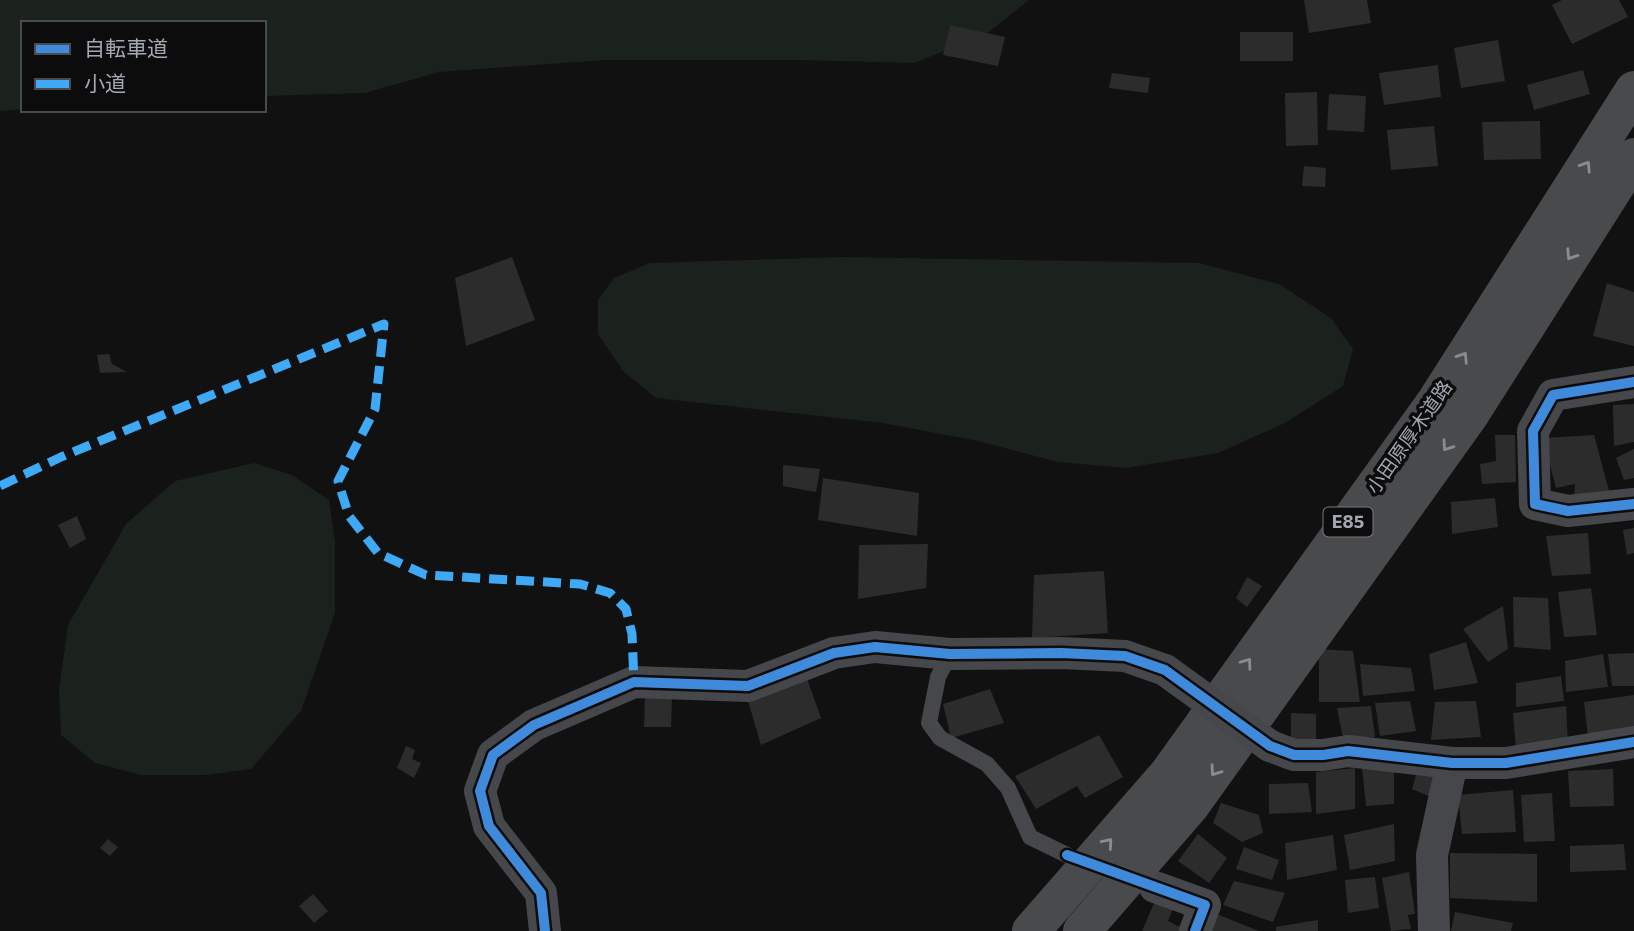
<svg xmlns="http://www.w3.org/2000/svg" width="1634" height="931" font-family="Commissioner,'Noto Sans JP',sans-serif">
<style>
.green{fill:#1b211c}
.building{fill:#2c2c2d}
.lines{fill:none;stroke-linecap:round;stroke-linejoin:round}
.service{stroke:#46474a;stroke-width:16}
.minor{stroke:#46474a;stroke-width:32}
.trunk{stroke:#484a4c;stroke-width:38}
.minor-bridge{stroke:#46474a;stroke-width:32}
.quiet{stroke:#3fa9f5;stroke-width:9;stroke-dasharray:18 9;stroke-linecap:butt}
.cycleway-casing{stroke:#0c0c0d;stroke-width:15}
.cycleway{stroke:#408adc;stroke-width:10}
.oneway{stroke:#888c93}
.labels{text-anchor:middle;stroke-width:7;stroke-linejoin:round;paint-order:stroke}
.shield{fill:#0c0c0d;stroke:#767980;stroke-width:2}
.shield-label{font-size:18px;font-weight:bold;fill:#a3a8b2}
.street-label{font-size:19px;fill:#a3a8b2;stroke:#0c0c0d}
</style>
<rect width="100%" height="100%" fill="#111112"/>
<path class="green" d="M 0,0 L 1029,0 L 985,35 L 914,63 L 800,60 L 604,60 L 439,72 L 365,93 L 264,96 L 264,23 L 23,23 L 23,109 L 0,111 Z
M 843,257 L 1199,263 L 1279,284 L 1331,318 L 1353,349 L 1343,386 L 1285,423 L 1218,453 L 1126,468 L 1058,462 L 978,441 L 883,423 L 656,398 L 623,371 L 598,334 L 598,300 L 614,278 L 650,263 Z
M 254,463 L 292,475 L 329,500 L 335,542 L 335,613 L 301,711 L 251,769 L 206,775 L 141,775 L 95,763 L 61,735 L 59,690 L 68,625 L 126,524 L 175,481 Z"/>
<path class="building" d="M 1304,0 L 1367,0 L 1371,23 L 1309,33 Z
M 1562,0 L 1619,0 L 1628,17 L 1572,44 L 1552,5 Z
M 950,25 L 1005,37 L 998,66 L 943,55 Z
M 1240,32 L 1293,32 L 1293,61 L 1240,61 Z
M 1498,40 L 1505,81 L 1461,88 L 1454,48 Z
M 1438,65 L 1441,97 L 1384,105 L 1379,73 Z
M 1583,70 L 1590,94 L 1534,110 L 1527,85 Z
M 1112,73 L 1150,78 L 1148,93 L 1109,88 Z
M 1317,92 L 1318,145 L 1286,146 L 1285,93 Z
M 1329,94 L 1366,96 L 1364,132 L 1327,130 Z
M 1540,121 L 1541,159 L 1484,160 L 1482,122 Z
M 1434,126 L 1438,166 L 1391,170 L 1387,130 Z
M 1304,166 L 1326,168 L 1325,187 L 1302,186 Z
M 512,257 L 535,320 L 466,346 L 455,278 Z
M 1607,283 L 1634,292 L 1634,346 L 1593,336 Z
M 109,354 L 112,364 L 127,372 L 100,373 L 97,355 Z
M 1634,404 L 1634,442 L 1614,446 L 1613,405 Z
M 1495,435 L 1515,435 L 1516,482 L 1482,484 L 1480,464 L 1496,461 Z
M 1594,435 L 1611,498 L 1574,498 L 1575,484 L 1556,488 L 1543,438 Z
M 1634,449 L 1634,478 L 1624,480 L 1616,458 Z
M 783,465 L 820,469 L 816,492 L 783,486 Z
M 823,478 L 919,493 L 917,536 L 818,520 Z
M 1495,498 L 1498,527 L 1452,534 L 1451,502 Z
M 77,516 L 86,539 L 70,548 L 58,525 Z
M 1634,528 L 1634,553 L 1627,555 L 1623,530 Z
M 1588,533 L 1591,574 L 1552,576 L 1546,536 Z
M 928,544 L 926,588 L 858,599 L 859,545 Z
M 1104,571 L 1108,633 L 1032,638 L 1034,575 Z
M 1247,577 L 1262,586 L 1247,607 L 1236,598 Z
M 1591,588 L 1597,635 L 1564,637 L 1558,592 Z
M 1513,597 L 1548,598 L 1551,650 L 1514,647 Z
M 1503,606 L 1508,649 L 1488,662 L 1463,629 Z
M 1466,642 L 1478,683 L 1434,690 L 1429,654 Z
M 1319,649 L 1353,651 L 1360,702 L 1319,702 Z
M 1634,653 L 1634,686 L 1612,686 L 1608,654 Z
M 1603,654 L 1608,687 L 1566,692 L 1565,661 Z
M 1360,664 L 1411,668 L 1415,691 L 1363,696 Z
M 805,673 L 821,718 L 761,745 L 748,701 Z
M 1561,676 L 1564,701 L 1516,707 L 1516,683 Z
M 990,689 L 1004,723 L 951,738 L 943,704 Z
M 1634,695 L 1634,731 L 1588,737 L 1584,702 Z
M 645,696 L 672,696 L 671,727 L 644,727 Z
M 1410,701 L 1416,731 L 1380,736 L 1375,703 Z
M 1476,701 L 1481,737 L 1431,740 L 1435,702 Z
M 1371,706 L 1375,737 L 1343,738 L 1337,708 Z
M 1566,706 L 1568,744 L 1516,750 L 1513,713 Z
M 1291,713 L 1316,714 L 1316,743 L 1291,742 Z
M 1099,735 L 1123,777 L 1085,798 L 1077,786 L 1036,809 L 1015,776 Z
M 406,746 L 415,750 L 412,759 L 421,763 L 414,778 L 397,768 Z
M 1394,763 L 1394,804 L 1366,806 L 1362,768 Z
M 1419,765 L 1440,769 L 1431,797 L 1412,789 Z
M 1355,768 L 1355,809 L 1316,814 L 1316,772 Z
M 1613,769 L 1614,806 L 1570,807 L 1568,771 Z
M 1308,783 L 1312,812 L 1269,814 L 1269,784 Z
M 1513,790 L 1516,832 L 1462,834 L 1458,795 Z
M 1552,793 L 1555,841 L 1524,842 L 1521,795 Z
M 1221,803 L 1259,815 L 1263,833 L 1242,842 L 1213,823 Z
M 1394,824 L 1395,861 L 1350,870 L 1344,835 Z
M 1198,834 L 1227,858 L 1209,883 L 1178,861 Z
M 1333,835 L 1337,870 L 1287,880 L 1285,843 Z
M 108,839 L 118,847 L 110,856 L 100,848 Z
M 1624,844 L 1626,870 L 1570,872 L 1570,846 Z
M 1244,847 L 1279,860 L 1272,880 L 1236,869 Z
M 1450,853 L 1537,854 L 1537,902 L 1450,898 Z
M 1409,872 L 1415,914 L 1408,915 L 1411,929 L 1391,931 L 1382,878 Z
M 1375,877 L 1379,908 L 1348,913 L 1345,880 Z
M 1234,881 L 1285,893 L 1273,922 L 1223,905 Z
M 313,894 L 328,911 L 314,923 L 299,906 Z
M 1155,901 L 1173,909 L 1168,921 L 1180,927 L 1179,931 L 1142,931 Z
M 1209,911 L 1259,931 L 1203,931 Z
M 1455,912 L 1513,923 L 1511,931 L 1451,931 Z
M 1318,920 L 1318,931 L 1276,931 L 1276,927 Z"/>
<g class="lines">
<path class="service" d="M 950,654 L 938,677 L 929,723 L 940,738 L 987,764 L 1008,788 L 1030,837 L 1067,855"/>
<path class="minor" d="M 1634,382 L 1553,395 L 1533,431 L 1535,504 L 1568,511 L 1634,504
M 1270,746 L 1294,755 L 1323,755 L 1348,751 L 1452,763 L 1506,763 L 1634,742
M 1155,887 L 1205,905 L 1195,931
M 545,931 L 541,893 L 489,826 L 480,791 L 493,755 L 534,725 L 634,682 L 748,686 L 834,653 L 875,647 L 950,654 L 1061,653 L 1125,656 L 1165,670
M 1434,931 L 1432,855 L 1452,763"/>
<path class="trunk" d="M 1031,931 L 1168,774 L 1436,401 L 1634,90
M 1082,931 L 1191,805 L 1469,416 L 1634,157"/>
<path class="minor-bridge" d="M 1165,670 L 1270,746"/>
<path class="quiet" d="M 0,486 L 61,457 L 384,324 L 375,409 L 338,481 L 349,516 L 378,553 L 426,575 L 580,584 L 610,593 L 626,609 L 632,634 L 634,682"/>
<defs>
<path id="cycleway" d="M 1634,382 L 1553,395 L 1533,431 L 1535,504 L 1568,511 L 1634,504
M 1067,855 L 1205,905 L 1195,931
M 545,931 L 541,893 L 489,826 L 480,791 L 493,755 L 534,725 L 634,682 L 748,686 L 834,653 L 875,647 L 950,654 L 1061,653 L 1125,656 L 1165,670 L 1270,746 L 1294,755 L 1323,755 L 1348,751 L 1452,763 L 1506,763 L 1634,742"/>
</defs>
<use href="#cycleway" class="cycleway-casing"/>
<use href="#cycleway" class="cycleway"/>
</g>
<defs><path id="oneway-chevron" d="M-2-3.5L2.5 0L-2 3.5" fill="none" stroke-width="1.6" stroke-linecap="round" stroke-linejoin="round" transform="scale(1.75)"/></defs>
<g class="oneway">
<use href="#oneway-chevron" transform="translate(1586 166) rotate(-57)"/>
<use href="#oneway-chevron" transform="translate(1571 255) rotate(123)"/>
<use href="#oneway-chevron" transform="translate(1463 357) rotate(-57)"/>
<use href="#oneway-chevron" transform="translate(1447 446) rotate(125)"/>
<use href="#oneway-chevron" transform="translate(1247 663) rotate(-54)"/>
<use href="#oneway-chevron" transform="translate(1215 771) rotate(125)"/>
<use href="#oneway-chevron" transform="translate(1108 843) rotate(-49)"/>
</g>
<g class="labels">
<rect class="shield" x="1323.5" y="507.5" width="49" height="29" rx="5"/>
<g class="shield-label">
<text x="1348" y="528">E85</text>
</g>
<g class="street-label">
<text transform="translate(1409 437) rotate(-55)" y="7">小田原厚木道路</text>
</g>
</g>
<rect x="21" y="21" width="245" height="91" fill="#0c0c0d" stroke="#484a4f" stroke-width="2"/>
<rect x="35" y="44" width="35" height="10" fill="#408adc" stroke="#484a4f" stroke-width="2"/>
<text x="84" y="56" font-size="21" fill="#a3a8b2">自転車道</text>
<rect x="35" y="79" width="35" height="10" fill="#3fa9f5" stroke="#484a4f" stroke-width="2"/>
<text x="84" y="91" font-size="21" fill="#a3a8b2">小道</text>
</svg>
